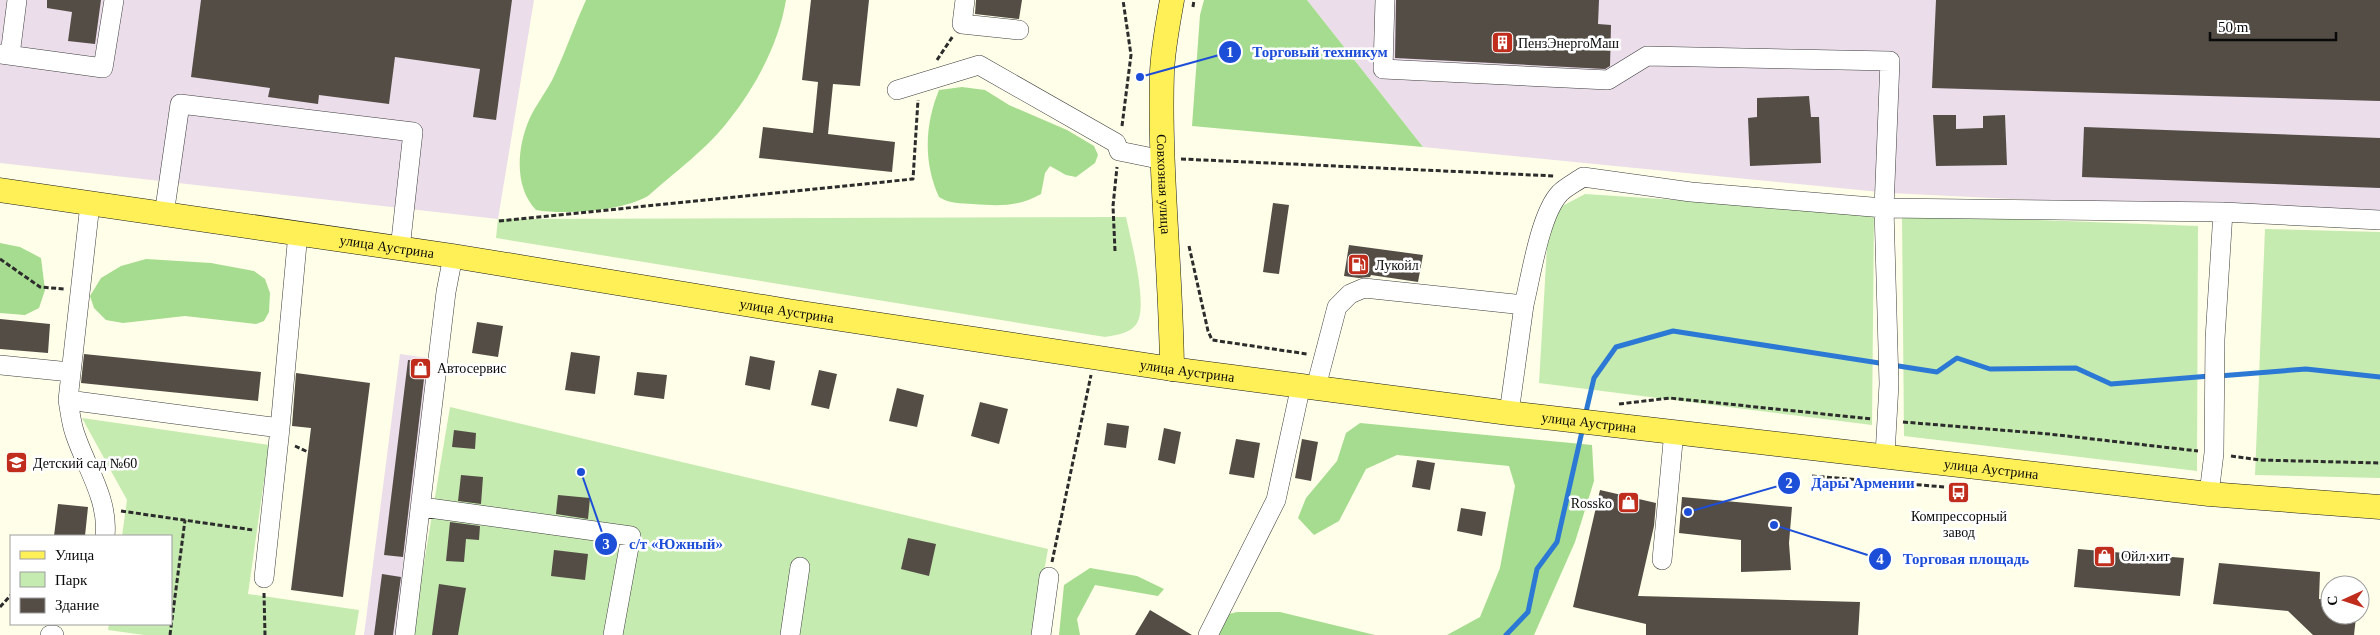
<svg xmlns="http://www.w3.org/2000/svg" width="2380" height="635" font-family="'Times New Roman',serif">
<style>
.industrial{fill:#ebddea}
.green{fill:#c6ebb0}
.forest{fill:#a6dc8f}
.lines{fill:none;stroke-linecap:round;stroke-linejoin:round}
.stream{stroke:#2c78d5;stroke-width:5}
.building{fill:#544d46}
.minor-casing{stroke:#3d3d3d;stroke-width:20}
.major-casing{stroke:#1b1b1b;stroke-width:25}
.path{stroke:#2c2c2c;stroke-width:3;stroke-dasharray:5 2.5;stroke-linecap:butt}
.minor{stroke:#fff;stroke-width:19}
.major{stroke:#fff058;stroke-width:24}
.labels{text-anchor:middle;stroke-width:5;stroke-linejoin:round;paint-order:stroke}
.poi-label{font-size:14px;fill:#0a0a0a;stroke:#fff;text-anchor:start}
.street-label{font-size:14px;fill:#0a0a0a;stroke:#fff}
.leader{fill:none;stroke:#1d4ed8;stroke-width:2}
.callout-dot{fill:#1d4ed8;stroke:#fff;stroke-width:2}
.mark-label{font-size:15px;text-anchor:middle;font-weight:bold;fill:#fff}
.callout-label{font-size:15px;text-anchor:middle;font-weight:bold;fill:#1d4ed8;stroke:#fff;stroke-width:5;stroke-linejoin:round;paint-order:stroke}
</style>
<rect width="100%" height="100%" fill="#fffee8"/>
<path class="industrial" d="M 0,0 L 534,0 L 498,219 L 0,163 Z
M 1307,0 L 2380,0 L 2380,217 L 1890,193 L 1423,147 Z
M 400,354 L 435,359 L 402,635 L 364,635 Z"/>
<path class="green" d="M 1585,194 L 1874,213 L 1872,425 L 1539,383 L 1549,213 Z
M 1902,215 L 2198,226 L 2197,471 L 1904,436 Z
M 1126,217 C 1131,240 1147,301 1138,321 C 1133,333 1117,335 1105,337 L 496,238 L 498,219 Z
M 2265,229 L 2380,232 L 2380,478 L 2255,475 Z
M 450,407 L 1048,549 L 1033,635 L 412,635 Z
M 82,418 L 269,445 L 248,594 L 359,610 L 355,635 L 144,635 L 108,630 L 109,624 L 171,624 L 171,536 L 122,536 L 127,500 Z"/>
<path class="forest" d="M 586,0 L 786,0 C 779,43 756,86 729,120 C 708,148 674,173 648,196 C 622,211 566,215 536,210 C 514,187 517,148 529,120 C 536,104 548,90 555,74 C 566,50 575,24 586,0 Z
M 1204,0 L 1307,0 L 1423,147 L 1192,126 L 1200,15 Z
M 962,87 L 985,90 L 1009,105 L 1067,130 L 1094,146 L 1098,155 L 1095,163 L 1076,177 L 1066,175 L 1050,166 L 1045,173 L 1041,194 C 1019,207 998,206 973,204 C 960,203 950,204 939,197 C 923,162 925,124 939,90 Z
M 0,243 L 20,247 L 41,258 L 45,290 L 39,308 L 25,315 L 0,313 Z
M 146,259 L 211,263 L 254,271 L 265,279 L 270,293 L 269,312 L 264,321 L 256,324 L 185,316 L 123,323 L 106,320 L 94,308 L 90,296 L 101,278 L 121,266 Z
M 1360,423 L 1592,445 L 1594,481 L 1575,542 L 1534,635 L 1447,635 L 1480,617 L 1500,568 L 1515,486 L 1509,466 L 1397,455 L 1366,469 L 1339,521 L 1314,535 L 1298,518 L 1306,498 L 1337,461 L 1346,433 Z
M 1090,568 L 1137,576 L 1164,589 L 1158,596 L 1095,585 L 1077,619 L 1080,635 L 1059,635 L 1064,585 Z
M 1237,612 L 1280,612 L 1375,635 L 1209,635 L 1213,618 Z"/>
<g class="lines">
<path class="stream" d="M 2219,376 L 2306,369 L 2380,377
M 1585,416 L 1594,378 L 1616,347 L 1673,331 L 1937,372 L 1957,358 L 1990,369 L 2076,368 L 2111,384 L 2210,376
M 1506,635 L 1528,612 L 1537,569 L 1557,542 L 1583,427"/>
</g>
<path class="building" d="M 47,0 L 101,0 L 95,44 L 68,41 L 72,12 L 47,8 Z
M 201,0 L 512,0 L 496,120 L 473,117 L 480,69 L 395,57 L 389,104 L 319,95 L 318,104 L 268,97 L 270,88 L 191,77 Z
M 811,0 L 869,0 L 860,86 L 833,84 L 828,134 L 895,142 L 892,172 L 759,158 L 763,127 L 813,133 L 818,82 L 802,80 Z
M 976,0 L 1022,0 L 1019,19 L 975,14 Z
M 1396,0 L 1599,0 L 1598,24 L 1611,25 L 1610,66 L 1605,69 L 1395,58 Z
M 1936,0 L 2380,0 L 2380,101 L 1932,88 Z
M 1809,96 L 1811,117 L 1819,117 L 1821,163 L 1750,166 L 1748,118 L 1757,117 L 1757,98 Z
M 1933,115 L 1956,115 L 1956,129 L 1983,128 L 1983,116 L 2005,115 L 2007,165 L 1936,166 Z
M 2084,127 L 2380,138 L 2380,188 L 2082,177 Z
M 1273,203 L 1289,205 L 1279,274 L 1263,272 Z
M 1349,245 L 1423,255 L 1418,282 L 1371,275 L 1370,277 L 1359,278 L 1344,276 Z
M 0,319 L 50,324 L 48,353 L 0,349 Z
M 477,322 L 503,326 L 498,357 L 472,353 Z
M 571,352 L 600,356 L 595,394 L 565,390 Z
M 84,354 L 261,372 L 258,401 L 81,383 Z
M 750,356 L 775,361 L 770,390 L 745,385 Z
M 408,360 L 426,362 L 403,557 L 384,555 Z
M 819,370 L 837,374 L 829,409 L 811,405 Z
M 637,372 L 667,375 L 664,399 L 634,395 Z
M 296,373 L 370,383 L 343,597 L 291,590 L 311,428 L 292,426 Z
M 897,388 L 924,395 L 917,427 L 889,421 Z
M 980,402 L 1008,409 L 999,444 L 971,436 Z
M 1107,423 L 1129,426 L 1126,448 L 1104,445 Z
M 1164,428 L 1181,432 L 1175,464 L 1158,460 Z
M 454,430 L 476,433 L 475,449 L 452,447 Z
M 1236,439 L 1260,443 L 1254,478 L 1229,474 Z
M 1302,439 L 1318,442 L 1311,481 L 1295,478 Z
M 1417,460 L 1435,463 L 1430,490 L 1412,487 Z
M 461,475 L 483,477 L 481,504 L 458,501 Z
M 1600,490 L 1656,503 L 1654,526 L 1638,596 L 1860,602 L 1858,635 L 1646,635 L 1646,624 L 1573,607 Z
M 558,495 L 590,498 L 588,519 L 556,514 Z
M 1682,497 L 1792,507 L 1789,543 L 1791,570 L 1741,572 L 1741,540 L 1679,533 Z
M 58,504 L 88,507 L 85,536 L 54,536 Z
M 1461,508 L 1486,512 L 1482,536 L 1457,531 Z
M 450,522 L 480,526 L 479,540 L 466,539 L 464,562 L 446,561 Z
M 908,538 L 936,544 L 929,576 L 901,569 Z
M 2078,549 L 2184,558 L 2180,596 L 2074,587 Z
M 554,550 L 588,554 L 585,580 L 551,576 Z
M 2219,563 L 2320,572 L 2319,599 L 2330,600 L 2331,616 L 2356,617 L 2354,635 L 2313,635 L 2288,611 L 2213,604 Z
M 382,574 L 401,577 L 393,635 L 374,635 Z
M 439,584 L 466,588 L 458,635 L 432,635 Z
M 1150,610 L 1192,635 L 1135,635 Z"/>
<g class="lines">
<defs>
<path id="minor" d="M 965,0 L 962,24 L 1019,30
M 1385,0 L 1383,69 L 1608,80 L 1647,56 L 1890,61 L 1884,208 L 1889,384 L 1885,455
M 0,54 L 103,68 L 114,0
M 10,55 L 17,0
M 897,90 L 979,65 L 1116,143 L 1119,151 L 1163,160
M 90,204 L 68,400 L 280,428 L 298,233
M 164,215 L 180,104 L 413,132 L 400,249
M 1524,305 C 1531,276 1540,214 1560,193 C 1566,187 1576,182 1583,177 L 1691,192 L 1884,208 L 2223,212 L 2380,220
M 0,365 L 70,372
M 1316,387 L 1337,307 L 1350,294 L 1364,288 L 1524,305 L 1509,413
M 68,400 C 70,411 71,423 75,434 C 86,467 109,500 105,536
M 2209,494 L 2214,453 L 2215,339 L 2223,212
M 422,507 L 631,536 L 613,635
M 1662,560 L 1674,431
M 264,578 L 280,428
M 50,635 L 54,635
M 405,635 L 446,292 L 453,256
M 790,635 L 800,567
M 1041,635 L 1049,577
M 1208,635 L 1276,500 L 1301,385"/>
<g id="major">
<path id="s1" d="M 1172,0 C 1168,23 1163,48 1162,72 C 1159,171 1171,270 1172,369"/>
<path id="s2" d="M 0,190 L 453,256 L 788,311 L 1172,369 L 1509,413 L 2209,494 L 2380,507"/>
</g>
</defs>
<use href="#minor" class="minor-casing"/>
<use href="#major" class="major-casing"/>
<path class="path" d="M 1193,7 L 1194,0
M 937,60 L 953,36
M 1122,126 L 1131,55 L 1123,0
M 1181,159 L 1555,176
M 499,221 L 913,179 L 918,100
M 1189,246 L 1208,331 L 1212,340 L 1307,354
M 1115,251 L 1113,206 L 1117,167
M 0,259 L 40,287 L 64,289
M 1619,404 L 1670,398 L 1872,419
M 1903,422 L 2049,434 L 2198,451
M 295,446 L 308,452
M 2231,456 L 2260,460 L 2380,463
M 1812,476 L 1945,487
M 121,511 L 253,530
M 1052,562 L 1091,375
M 264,593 L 265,635
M 0,607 L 11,595
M 170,635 L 185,520"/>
<use href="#minor" class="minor"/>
<use href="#major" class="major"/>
</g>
<defs>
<symbol id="building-square" viewBox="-11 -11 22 22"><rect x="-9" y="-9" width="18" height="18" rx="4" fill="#c12d1c" stroke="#fff"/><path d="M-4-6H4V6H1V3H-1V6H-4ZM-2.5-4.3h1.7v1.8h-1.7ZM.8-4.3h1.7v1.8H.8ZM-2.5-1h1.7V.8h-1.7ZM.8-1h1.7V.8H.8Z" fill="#fff"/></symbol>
<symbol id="fuel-square" viewBox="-11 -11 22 22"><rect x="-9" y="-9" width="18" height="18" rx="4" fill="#c12d1c" stroke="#fff"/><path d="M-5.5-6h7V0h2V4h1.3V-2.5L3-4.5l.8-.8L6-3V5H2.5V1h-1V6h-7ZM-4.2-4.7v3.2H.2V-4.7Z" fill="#fff"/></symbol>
<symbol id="shop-square" viewBox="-11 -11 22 22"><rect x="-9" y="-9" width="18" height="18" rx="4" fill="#c12d1c" stroke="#fff"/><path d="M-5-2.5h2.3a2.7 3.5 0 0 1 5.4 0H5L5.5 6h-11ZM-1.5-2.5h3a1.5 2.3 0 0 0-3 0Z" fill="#fff"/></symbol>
<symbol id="school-square" viewBox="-11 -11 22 22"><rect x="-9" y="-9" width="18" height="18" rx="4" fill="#c12d1c" stroke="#fff"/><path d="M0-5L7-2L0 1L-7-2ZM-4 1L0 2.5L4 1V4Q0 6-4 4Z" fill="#fff"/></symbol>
<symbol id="bus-square" viewBox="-11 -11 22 22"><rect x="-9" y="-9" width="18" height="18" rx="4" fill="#c12d1c" stroke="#fff"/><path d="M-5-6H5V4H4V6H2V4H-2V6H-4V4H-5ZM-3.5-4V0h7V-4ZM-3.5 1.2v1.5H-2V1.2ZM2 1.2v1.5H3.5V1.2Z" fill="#fff"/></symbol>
</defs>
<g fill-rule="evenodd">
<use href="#building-square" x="1490" y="30" width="25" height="25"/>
<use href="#fuel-square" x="1346" y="252" width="25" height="25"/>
<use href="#shop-square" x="408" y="356" width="25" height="25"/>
<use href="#school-square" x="4" y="450" width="25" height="25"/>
<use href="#bus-square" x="1946" y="480" width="25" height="25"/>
<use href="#shop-square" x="1616" y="490" width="25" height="25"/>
<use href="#shop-square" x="2092" y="544" width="25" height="25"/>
</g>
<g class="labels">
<g class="poi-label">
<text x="1518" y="48">ПензЭнергоМаш</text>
<text x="1375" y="270">Лукойл</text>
<text x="437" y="373">Автосервис</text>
<text x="33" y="468">Детский сад №60</text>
<text x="1612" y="508" text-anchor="end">Rossko</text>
<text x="1959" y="521" text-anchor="middle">Компрессорный<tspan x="1959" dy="16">завод</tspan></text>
<text x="2121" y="561">Ойл хит</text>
</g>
<g class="street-label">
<text dy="5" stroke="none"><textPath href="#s1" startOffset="185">Совхозная улица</textPath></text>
<text dy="5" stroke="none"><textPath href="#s2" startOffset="391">улица Аустрина</textPath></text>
<text dy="5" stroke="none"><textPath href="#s2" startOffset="796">улица Аустрина</textPath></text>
<text dy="5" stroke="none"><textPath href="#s2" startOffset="1201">улица Аустрина</textPath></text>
<text dy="5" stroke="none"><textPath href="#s2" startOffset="1606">улица Аустрина</textPath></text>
<text dy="5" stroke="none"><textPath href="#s2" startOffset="2011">улица Аустрина</textPath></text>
</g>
</g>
<path class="leader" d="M1140 77L1230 52M1688 512L1789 483M581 472L606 544M1774 525L1880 559"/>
<g class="callout-dot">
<circle cx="1140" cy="77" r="5"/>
<circle cx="1688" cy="512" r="5"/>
<circle cx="581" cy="472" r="5"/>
<circle cx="1774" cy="525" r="5"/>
<circle cx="1230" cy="52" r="12"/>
<circle cx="1789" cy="483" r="12"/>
<circle cx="606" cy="544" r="12"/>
<circle cx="1880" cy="559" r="12"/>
</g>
<g class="mark-label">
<text x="1230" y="57">1</text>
<text x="1789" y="488">2</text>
<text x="606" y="549">3</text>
<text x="1880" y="564">4</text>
</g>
<g class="callout-label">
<text x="1320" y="57">Торговый техникум</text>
<text x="1863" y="488">Дары Армении</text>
<text x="676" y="549">с/т «Южный»</text>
<text x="1966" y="564">Торговая площадь</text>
</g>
<rect x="10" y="535" width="162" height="90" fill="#ffffff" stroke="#9d9d9d"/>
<rect x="20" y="551" width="25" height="8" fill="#fff058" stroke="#9d9d9d"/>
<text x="55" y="560" font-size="15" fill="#0a0a0a">Улица</text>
<rect x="20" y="572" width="25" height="15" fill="#c6ebb0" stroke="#9d9d9d"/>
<text x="55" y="585" font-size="15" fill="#0a0a0a">Парк</text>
<rect x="20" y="598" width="25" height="15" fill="#544d46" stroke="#9d9d9d"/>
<text x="55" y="610" font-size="15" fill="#0a0a0a">Здание</text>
<g transform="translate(2345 600) rotate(267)"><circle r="24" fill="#ffffff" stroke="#9d9d9d"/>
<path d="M0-4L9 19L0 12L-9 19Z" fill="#c12d1c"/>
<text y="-8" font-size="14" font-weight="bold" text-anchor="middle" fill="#0a0a0a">С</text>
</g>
<path d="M2210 32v8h126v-8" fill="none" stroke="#0a0a0a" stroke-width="2.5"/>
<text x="2218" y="32" font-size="15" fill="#0a0a0a" stroke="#ffffff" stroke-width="4" paint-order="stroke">50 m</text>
</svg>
